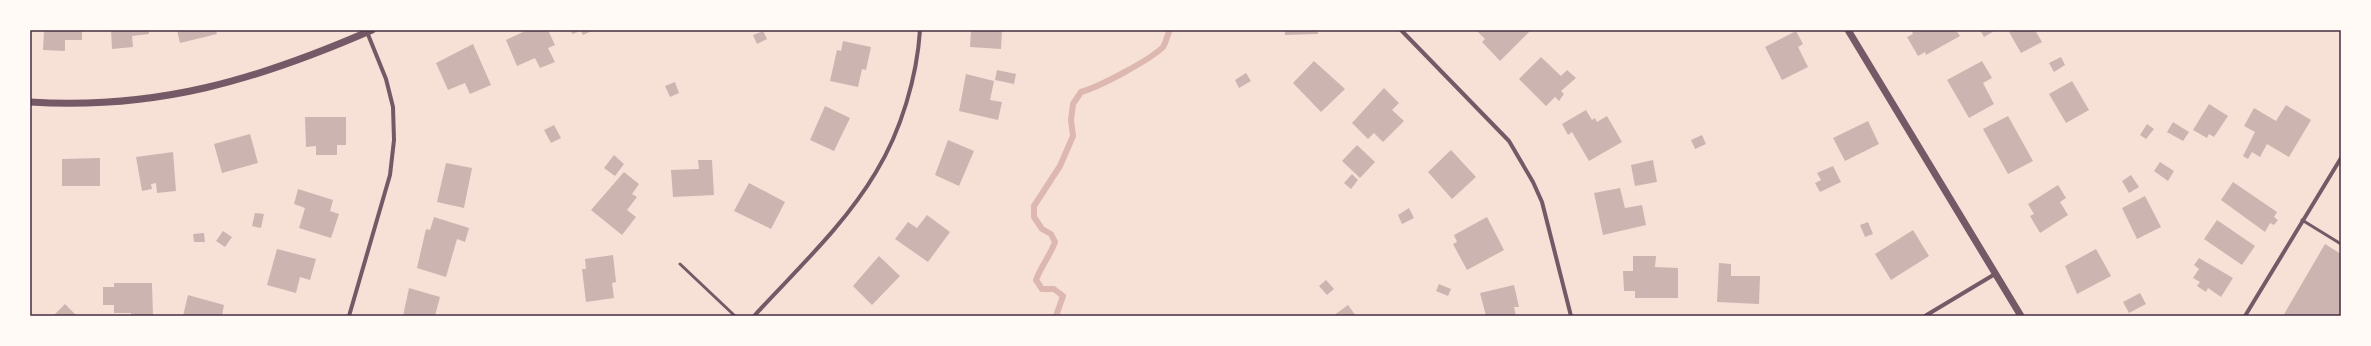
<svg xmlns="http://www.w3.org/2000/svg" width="2371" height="346" font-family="Jost,sans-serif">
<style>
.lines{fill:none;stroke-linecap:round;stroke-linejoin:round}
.stream{stroke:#dcb8b0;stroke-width:6}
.building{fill:#ccb4b1}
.service{stroke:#755966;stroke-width:3}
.minor{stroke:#755966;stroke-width:4}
.tertiary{stroke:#755966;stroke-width:7}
.neatline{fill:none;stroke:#4a2c40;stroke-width:1.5}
</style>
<rect width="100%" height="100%" fill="#f7e1d7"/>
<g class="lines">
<path class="stream" d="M 1056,316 L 1063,296 L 1054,289 L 1042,289 L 1036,280 C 1041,266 1050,256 1055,242 L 1051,234 L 1042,229 L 1034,217 L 1034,206 L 1060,166 L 1073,136 L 1071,120 L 1073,104 L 1081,92 C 1099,87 1150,60 1163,47 C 1166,43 1167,35 1170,30"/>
</g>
<path class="building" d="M 44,30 L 82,30 L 82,40 L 65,40 L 65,51 L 43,50 Z
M 111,30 L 149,30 L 149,34 L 132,36 L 133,47 L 112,49 Z
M 177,30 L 216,30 L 217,34 L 180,43 Z
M 522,30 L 548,30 L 555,45 L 548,48 L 555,62 L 540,68 L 535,58 L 517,66 L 506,40 L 523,32 Z
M 571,30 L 594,30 L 583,35 L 581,31 L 572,34 Z
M 971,30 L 1002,30 L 1001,49 L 970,47 Z
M 1285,30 L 1318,30 L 1318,34 L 1285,35 Z
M 1476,30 L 1531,30 L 1500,61 L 1482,42 L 1485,39 Z
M 1915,30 L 1956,30 L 1960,36 L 1926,55 L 1925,52 L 1918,56 L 1907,37 L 1913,34 L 1912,32 Z
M 1980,30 L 1996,30 L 1984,37 Z
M 2012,30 L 2035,30 L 2042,42 L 2021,53 L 2009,32 Z
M 763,31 L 767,39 L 757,44 L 753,35 Z
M 1796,31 L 1803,44 L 1798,47 L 1808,67 L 1782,80 L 1765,47 Z
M 843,41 L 871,47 L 866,70 L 862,69 L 858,87 L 830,81 L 837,50 L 841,51 Z
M 473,44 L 491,85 L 470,94 L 465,83 L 448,90 L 436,63 Z
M 1541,57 L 1561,76 L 1567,70 L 1576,78 L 1561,91 L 1564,94 L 1559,101 L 1555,97 L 1546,106 L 1519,79 Z
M 2061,57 L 2065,65 L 2054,72 L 2049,63 Z
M 1314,61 L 1345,89 L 1321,112 L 1293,83 Z
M 1982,61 L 1992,78 L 1983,83 L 1994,104 L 1969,118 L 1947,80 Z
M 997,70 L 1016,74 L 1014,84 L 995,80 Z
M 1246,73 L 1251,81 L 1239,88 L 1235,80 Z
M 966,74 L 994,81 L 990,100 L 1002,102 L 998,120 L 959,111 Z
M 2072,81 L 2089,110 L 2066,123 L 2049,94 Z
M 675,82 L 679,93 L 670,97 L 665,86 Z
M 1384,88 L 1399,103 L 1392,110 L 1404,121 L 1383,142 L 1374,133 L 1368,139 L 1352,123 Z
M 2209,104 L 2228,116 L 2214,137 L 2209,134 L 2207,138 L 2193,130 Z
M 2286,105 L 2311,120 L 2289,157 L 2267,144 L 2260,157 L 2252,152 L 2248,159 L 2243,156 L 2255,132 L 2244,126 L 2254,108 L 2276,121 Z
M 825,106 L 850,118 L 834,151 L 810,140 Z
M 1586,110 L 1592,120 L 1595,118 L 1597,122 L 1607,116 L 1622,142 L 1589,161 L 1572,132 L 1568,135 L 1562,124 Z
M 2008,116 L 2033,161 L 2008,174 L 1983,129 Z
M 305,117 L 346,117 L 346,145 L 337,145 L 337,155 L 316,155 L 316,146 L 306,147 Z
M 1868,121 L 1879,144 L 1845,161 L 1833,138 Z
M 2173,122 L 2189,132 L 2183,141 L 2167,132 Z
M 2147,124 L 2154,129 L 2146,139 L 2140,135 Z
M 554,125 L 561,138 L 551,143 L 544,130 Z
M 250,134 L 258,163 L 222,173 L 214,144 Z
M 1702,135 L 1706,144 L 1695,149 L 1691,140 Z
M 948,140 L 974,151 L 959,186 L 935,175 Z
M 1357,145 L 1375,162 L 1360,178 L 1342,161 Z
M 1451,150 L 1476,177 L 1452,199 L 1428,172 Z
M 173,152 L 176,191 L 157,193 L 156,183 L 151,184 L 152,189 L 142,191 L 136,157 Z
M 614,155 L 624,164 L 615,176 L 604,168 Z
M 100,158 L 100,186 L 62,186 L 62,159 Z
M 698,160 L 712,160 L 714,195 L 673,197 L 671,170 L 699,169 Z
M 1653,160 L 1657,182 L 1635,186 L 1631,165 Z
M 2160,162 L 2174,171 L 2168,181 L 2154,171 Z
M 446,163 L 472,168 L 464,208 L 437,202 Z
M 1833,166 L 1841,182 L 1820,192 L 1815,183 L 1821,180 L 1817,173 Z
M 624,172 L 639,184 L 632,194 L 637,197 L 627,210 L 636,217 L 622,235 L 591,210 Z
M 1352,174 L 1358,180 L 1351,189 L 1344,183 Z
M 2131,175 L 2139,187 L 2129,193 L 2122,181 Z
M 2233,182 L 2277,212 L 2274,217 L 2278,220 L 2274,225 L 2270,223 L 2265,232 L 2221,200 Z
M 749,183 L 785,202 L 771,229 L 734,211 Z
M 2058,185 L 2066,198 L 2060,202 L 2068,215 L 2040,233 L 2030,216 L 2034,214 L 2028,204 Z
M 1620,188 L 1625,208 L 1642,205 L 1646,225 L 1603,235 L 1594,193 Z
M 298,189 L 333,200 L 330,211 L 339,214 L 331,238 L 299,228 L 305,208 L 294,204 Z
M 2145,196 L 2161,227 L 2137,239 L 2122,208 Z
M 1409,208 L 1414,218 L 1402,224 L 1398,215 Z
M 255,213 L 264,214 L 261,228 L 252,226 Z
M 927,215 L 950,232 L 928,262 L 895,239 L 908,222 L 917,228 Z
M 434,217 L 469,228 L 465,242 L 457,239 L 446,277 L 417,268 L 426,229 L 430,230 Z
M 1487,217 L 1504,250 L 1467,270 L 1453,244 L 1457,242 L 1454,235 Z
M 2217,220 L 2255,246 L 2242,265 L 2204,239 Z
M 1868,222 L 1873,234 L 1865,237 L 1860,225 Z
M 1913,230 L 1929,256 L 1891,280 L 1875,254 Z
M 223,231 L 232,237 L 225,247 L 216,241 Z
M 204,233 L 205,242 L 194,242 L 193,234 Z
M 2325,244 L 2341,254 L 2341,316 L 2283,316 Z
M 277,249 L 316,259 L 310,280 L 300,277 L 296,293 L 267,285 Z
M 2096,249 L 2111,276 L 2077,294 L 2065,266 Z
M 613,255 L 616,282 L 612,283 L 614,298 L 586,302 L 582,269 L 586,269 L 585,259 Z
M 879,256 L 900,276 L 872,305 L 853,286 Z
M 1633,256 L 1656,256 L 1655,267 L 1678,268 L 1678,298 L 1635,298 L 1635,291 L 1624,291 L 1623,271 L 1633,271 Z
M 2199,258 L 2233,278 L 2221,297 L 2208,288 L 2206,292 L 2197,286 L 2200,282 L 2193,278 L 2199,269 L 2194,265 Z
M 1719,263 L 1731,264 L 1731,276 L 1760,276 L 1759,304 L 1717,302 Z
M 1326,280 L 1334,289 L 1327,295 L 1319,286 Z
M 114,283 L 152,283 L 153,316 L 131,316 L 131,313 L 114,313 L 114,305 L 103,305 L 103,287 L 114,287 Z
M 1439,284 L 1451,289 L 1448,296 L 1436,291 Z
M 1514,285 L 1519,307 L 1514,307 L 1516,316 L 1486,316 L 1480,293 Z
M 409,288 L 440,297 L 435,316 L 403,316 Z
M 2140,293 L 2146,304 L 2129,313 L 2123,302 Z
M 188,295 L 224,305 L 222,316 L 183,316 Z
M 65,304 L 77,316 L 53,316 Z
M 1348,305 L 1356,316 L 1333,316 Z"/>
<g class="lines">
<path class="service" d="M 2302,220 L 2341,244
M 680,264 L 735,316"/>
<path class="minor" d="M 1401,30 L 1509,141 L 1533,182 L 1542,202 L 1571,316
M 349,316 L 390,175 L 394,140 L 393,107 L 386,79 L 367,32
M 754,316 C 796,270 844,226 876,172 C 901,131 917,77 920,30
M 1925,316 L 1995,274
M 2245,316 L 2341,158"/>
<path class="tertiary" d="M 1848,30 L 2021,316
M 30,102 C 157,110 257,80 372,30"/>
</g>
<rect width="2371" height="346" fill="none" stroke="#fffaf5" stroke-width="62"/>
<rect x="31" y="31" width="2309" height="284" class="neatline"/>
</svg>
